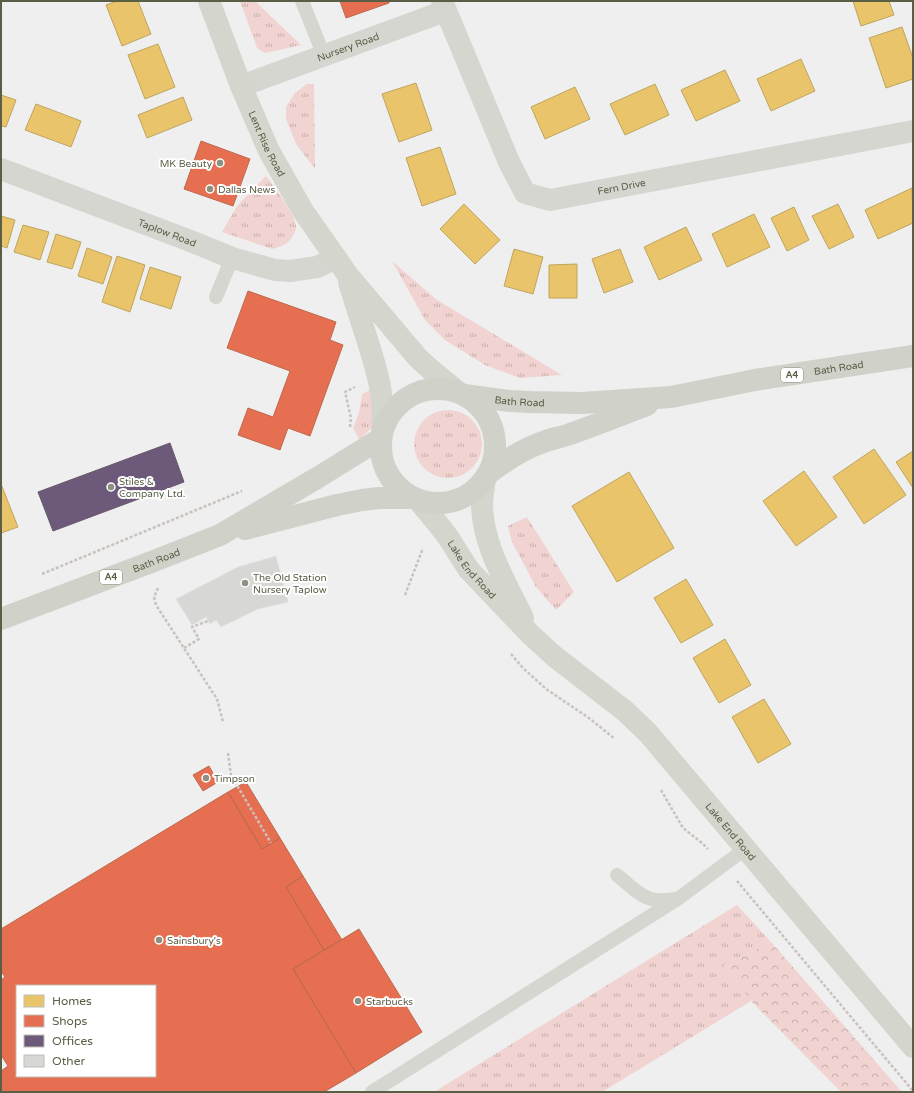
<svg xmlns="http://www.w3.org/2000/svg" width="914" height="1093" font-family="'Varela Round',sans-serif">
<style>
.grass{fill:url(#grass-tufts)}
.forest{fill:url(#forest-crowns)}
.homes{fill:#e9c46a;stroke:#bea55f}
.shops{fill:#e76f51;stroke:#bd6a4d;fill-rule:evenodd}
.offices{fill:#6d597a;stroke:#675a6a}
.building{fill:#d7d8d5;stroke:#e2e2e1}
.lines{fill:none;stroke-linecap:round;stroke-linejoin:round}
.path{stroke:#cac1bb;stroke-width:2.5;stroke-dasharray:3 2;stroke-linecap:butt}
.lane{stroke:#d5d6d0;stroke-width:14}
.street{stroke:#d5d6d0;stroke-width:22}
.secondary{stroke:#d4d6ce;stroke-width:22}
.primary{stroke:#d0d1c9;stroke-width:22}
.poi-dot{fill:#8e9181;stroke:#fff;stroke-width:1.5}
.labels{text-anchor:middle;stroke-width:4;stroke-linejoin:round;paint-order:stroke}
.shield{fill:#fff;stroke:#8c8e7d;stroke-width:1}
.shield-label{font-size:9px;font-weight:bold;fill:#5a5e45}
.street-label{font-size:10px;fill:#5a5e45;stroke:#fff}
.poi-label{font-size:10px;fill:#5a5e45;stroke:#fff;text-anchor:start}
</style>
<defs>
<pattern id="grass-tufts" width="24" height="20" patternUnits="userSpaceOnUse"><rect width="24" height="20" fill="#f1d3d1"/><path d="M3 7l-1-3M5 7V3M7 7l1-3M15 17l-1-3M17 17v-4M19 17l1-3" fill="none" stroke="#c6aeab"/></pattern>
<pattern id="forest-crowns" width="20" height="18" patternUnits="userSpaceOnUse"><rect width="20" height="18" fill="#f1d3d1"/><path d="M2 6a3 3 0 1 1 6 0M12 15a3 3 0 1 1 6 0" fill="none" stroke="#c6aeab"/></pattern>
</defs>
<rect width="100%" height="100%" fill="#efeff0"/>
<path class="grass" d="M 240,1 L 255,1 L 301,45 L 265,53 L 257,48 Z
M 307,84 L 314,84 L 315,169 L 296,144 L 286,119 L 286,107 L 295,93 Z
M 266,176 C 273,185 297,217 296,227 C 296,232 291,240 287,243 C 283,246 277,247 272,249 L 222,232 L 237,206 Z
M 392,261 L 437,300 L 562,375 L 520,378 L 485,365 L 445,340 L 425,320 Z
M 378,386 L 374,425 L 360,440 L 353,428 L 359,413 L 362,394 Z
M414 444a34 34 0 1 1 68 0a34 34 0 1 1-68 0Z
M 527,517 L 574,592 L 556,610 L 536,587 L 512,542 L 508,526 Z
M 737,905 L 771,942 L 724,965 L 751,1001 L 602,1092 L 434,1092 Z"/>
<path class="forest" d="M 771,942 L 902,1092 L 841,1092 L 751,1001 L 724,965 Z"/>
<path class="homes" d="M 117,1 L 138,1 L 151,34 L 122,46 L 106,5 Z
M 853,1 L 889,1 L 894,15 L 861,26 Z
M 902,27 L 913,58 L 913,79 L 886,88 L 869,38 Z
M 158,44 L 175,87 L 145,99 L 128,55 Z
M 801,59 L 815,91 L 771,111 L 757,79 Z
M 725,70 L 740,101 L 696,121 L 681,90 Z
M 416,83 L 432,130 L 399,142 L 382,94 Z
M 655,84 L 669,115 L 625,135 L 610,104 Z
M 575,87 L 590,119 L 545,139 L 531,107 Z
M 1,95 L 16,100 L 6,127 L 1,126 Z
M 183,97 L 192,120 L 147,138 L 138,115 Z
M 36,104 L 81,121 L 71,147 L 25,130 Z
M 440,147 L 456,194 L 422,206 L 406,158 Z
M 912,188 L 913,223 L 878,239 L 865,210 Z
M 464,204 L 500,240 L 475,264 L 440,229 Z
M 838,204 L 854,237 L 829,249 L 812,216 Z
M 794,207 L 809,240 L 787,251 L 771,218 Z
M 754,214 L 770,247 L 727,267 L 712,234 Z
M 1,216 L 15,220 L 7,248 L 1,246 Z
M 23,225 L 49,232 L 40,260 L 14,252 Z
M 686,227 L 702,260 L 659,280 L 644,247 Z
M 56,234 L 81,242 L 72,269 L 47,262 Z
M 87,248 L 112,257 L 103,284 L 78,276 Z
M 514,249 L 543,257 L 533,294 L 504,286 Z
M 620,249 L 633,282 L 604,293 L 592,259 Z
M 117,256 L 145,265 L 130,312 L 102,302 Z
M 577,264 L 577,298 L 549,298 L 549,265 Z
M 150,267 L 181,277 L 171,309 L 140,299 Z
M 874,449 L 906,495 L 864,524 L 833,477 Z
M 913,451 L 913,488 L 896,462 Z
M 804,471 L 837,517 L 796,546 L 763,501 Z
M 629,472 L 674,548 L 617,582 L 572,506 Z
M 1,484 L 18,527 L 1,533 Z
M 686,579 L 713,625 L 681,643 L 654,598 Z
M 725,639 L 751,685 L 719,703 L 693,658 Z
M 764,699 L 791,744 L 758,763 L 732,717 Z"/>
<path class="shops" d="M 340,1 L 389,1 L 389,3 L 346,18 Z
M 201,141 L 250,159 L 233,206 L 184,189 Z
M 248,291 L 336,322 L 330,340 L 343,345 L 310,436 L 288,428 L 280,450 L 238,435 L 248,408 L 273,417 L 290,371 L 227,348 Z
M 209,766 L 218,782 L 203,791 L 193,775 Z
M 246,782 L 280,838 L 262,849 L 228,792 Z
M 228,792 L 262,849 L 280,838 L 303,876 L 286,887 L 324,950 L 293,969 L 356,1073 L 324,1092 L 1,1092 L 1,1071 L 8,1066 L 1,1055 L 1,980 L 5,977 L 1,971 L 1,929 ZM 17,986 L 155,986 L 155,1076 L 17,1076 Z
M 303,876 L 342,940 L 324,950 L 286,887 Z
M 359,929 L 422,1032 L 356,1073 L 293,969 Z"/>
<path class="offices" d="M 170,443 L 184,482 L 53,531 L 38,492 Z"/>
<path class="building" d="M 276,556 L 288,602 L 258,609 L 221,627 L 216,620 L 210,624 L 206,617 L 192,625 L 176,599 L 238,567 Z"/>
<g class="lines">
<path class="path" d="M 350,427 L 351,418 L 345,392 L 355,387
M 42,574 L 242,491
M 158,588 L 154,597 L 156,605 L 217,699 L 223,722
M 405,595 L 423,548
M 184,648 L 199,639 L 192,627 L 208,621
M 511,654 L 523,668 L 546,689 L 589,718 L 615,739
M 228,753 L 231,775 L 271,843
M 661,790 L 683,828 L 702,843 L 708,849
M 737,881 L 913,1091"/>
<path class="lane" d="M 302,1 L 324,56
M 216,297 L 232,258
M 617,875 C 627,883 639,896 651,899 C 659,901 671,900 679,898 L 745,849
M 372,1092 L 679,898"/>
<g class="street">
<path id="s1" d="M 442,1 L 509,162 L 525,193 L 550,200 L 913,131"/>
<path id="s2" d="M 241,86 L 445,11"/>
<path id="s3" d="M 1,169 L 193,242 L 232,258 L 275,270 L 290,271 L 317,267 L 336,258"/>
</g>
<g class="secondary">
<path id="s4" d="M 209,1 L 241,86 L 269,151 L 303,211 L 336,258 L 347,274 L 418,358 L 430,369 L 458,392"/>
<path d="M 349,283 C 355,302 361,320 367,339 C 377,371 385,395 382,429"/>
<path d="M 485,478 C 484,487 482,496 482,506 C 483,545 506,583 523,618"/>
<path id="s5" d="M 418,500 L 438,524 L 448,537 L 469,570 L 531,635 L 554,656 L 625,711 L 648,733 L 913,1047"/>
</g>
<g class="primary">
<circle cx="438" cy="446" r="57"/>
<path id="s6" d="M 464,395 L 510,401 L 530,402 L 582,403 L 671,397 L 755,380 L 913,356"/>
<path d="M 488,474 C 506,460 524,448 546,441 C 554,438 562,437 570,434 C 596,425 621,415 647,405"/>
<path d="M 245,529 L 337,505 L 362,500 L 379,498 L 413,498"/>
<path id="s7" d="M 1,619 L 154,561 L 220,535 L 317,478 L 380,439"/>
</g>
</g>
<g class="poi-dot">
<circle cx="220" cy="163" r="4"/>
<circle cx="210" cy="189" r="4"/>
<circle cx="111" cy="487" r="4"/>
<circle cx="245" cy="583" r="4"/>
<circle cx="206" cy="778" r="4"/>
<circle cx="159" cy="940" r="4"/>
<circle cx="358" cy="1001" r="4"/>
</g>
<g class="labels">
<g class="shield">
<rect x="781" y="368" width="22" height="14" rx="3"/>
<rect x="100" y="570" width="22" height="14" rx="3"/>
</g>
<g class="shield-label">
<text x="792" y="378">A4</text>
<text x="111" y="580">A4</text>
</g>
<g class="street-label">
<text dy="4" stroke="none"><textPath href="#s2" startOffset="114">Nursery Road</textPath></text>
<text dy="4" stroke="none"><textPath href="#s4" startOffset="154">Lent Rise Road</textPath></text>
<text dy="4" stroke="none"><textPath href="#s1" startOffset="308">Fern Drive</textPath></text>
<text dy="4" stroke="none"><textPath href="#s3" startOffset="178">Taplow Road</textPath></text>
<text dy="4" stroke="none"><textPath href="#s6" startOffset="378">Bath Road</textPath></text>
<text dy="4" stroke="none"><textPath href="#s6" startOffset="56">Bath Road</textPath></text>
<text dy="4" stroke="none"><textPath href="#s7" startOffset="166">Bath Road</textPath></text>
<text dy="4" stroke="none"><textPath href="#s5" startOffset="88">Lake End Road</textPath></text>
<text dy="4" stroke="none"><textPath href="#s5" startOffset="458">Lake End Road</textPath></text>
</g>
<g class="poi-label">
<text x="212" y="167" text-anchor="end">MK Beauty</text>
<text x="218" y="193">Dallas News</text>
<text x="119" y="485">Stiles &amp;<tspan x="119" dy="12">Company Ltd.</tspan></text>
<text x="253" y="581">The Old Station<tspan x="253" dy="12">Nursery Taplow</tspan></text>
<text x="214" y="782">Timpson</text>
<text x="167" y="944">Sainsbury's</text>
<text x="366" y="1005">Starbucks</text>
</g>
</g>
<rect width="914" height="1093" fill="none" stroke="#5a5e45" stroke-width="4"/>
<rect x="16" y="985" width="140" height="92" fill="#ffffff" stroke="#bdbfb5"/>
<rect x="24" y="995" width="20" height="12" fill="#e9c46a" stroke="#bdbfb5"/>
<text x="52" y="1005" font-size="12" fill="#5a5e45">Homes</text>
<rect x="24" y="1015" width="20" height="12" fill="#e76f51" stroke="#bdbfb5"/>
<text x="52" y="1025" font-size="12" fill="#5a5e45">Shops</text>
<rect x="24" y="1035" width="20" height="12" fill="#6d597a" stroke="#bdbfb5"/>
<text x="52" y="1045" font-size="12" fill="#5a5e45">Offices</text>
<rect x="24" y="1055" width="20" height="12" fill="#d7d8d5" stroke="#bdbfb5"/>
<text x="52" y="1065" font-size="12" fill="#5a5e45">Other</text>
</svg>
